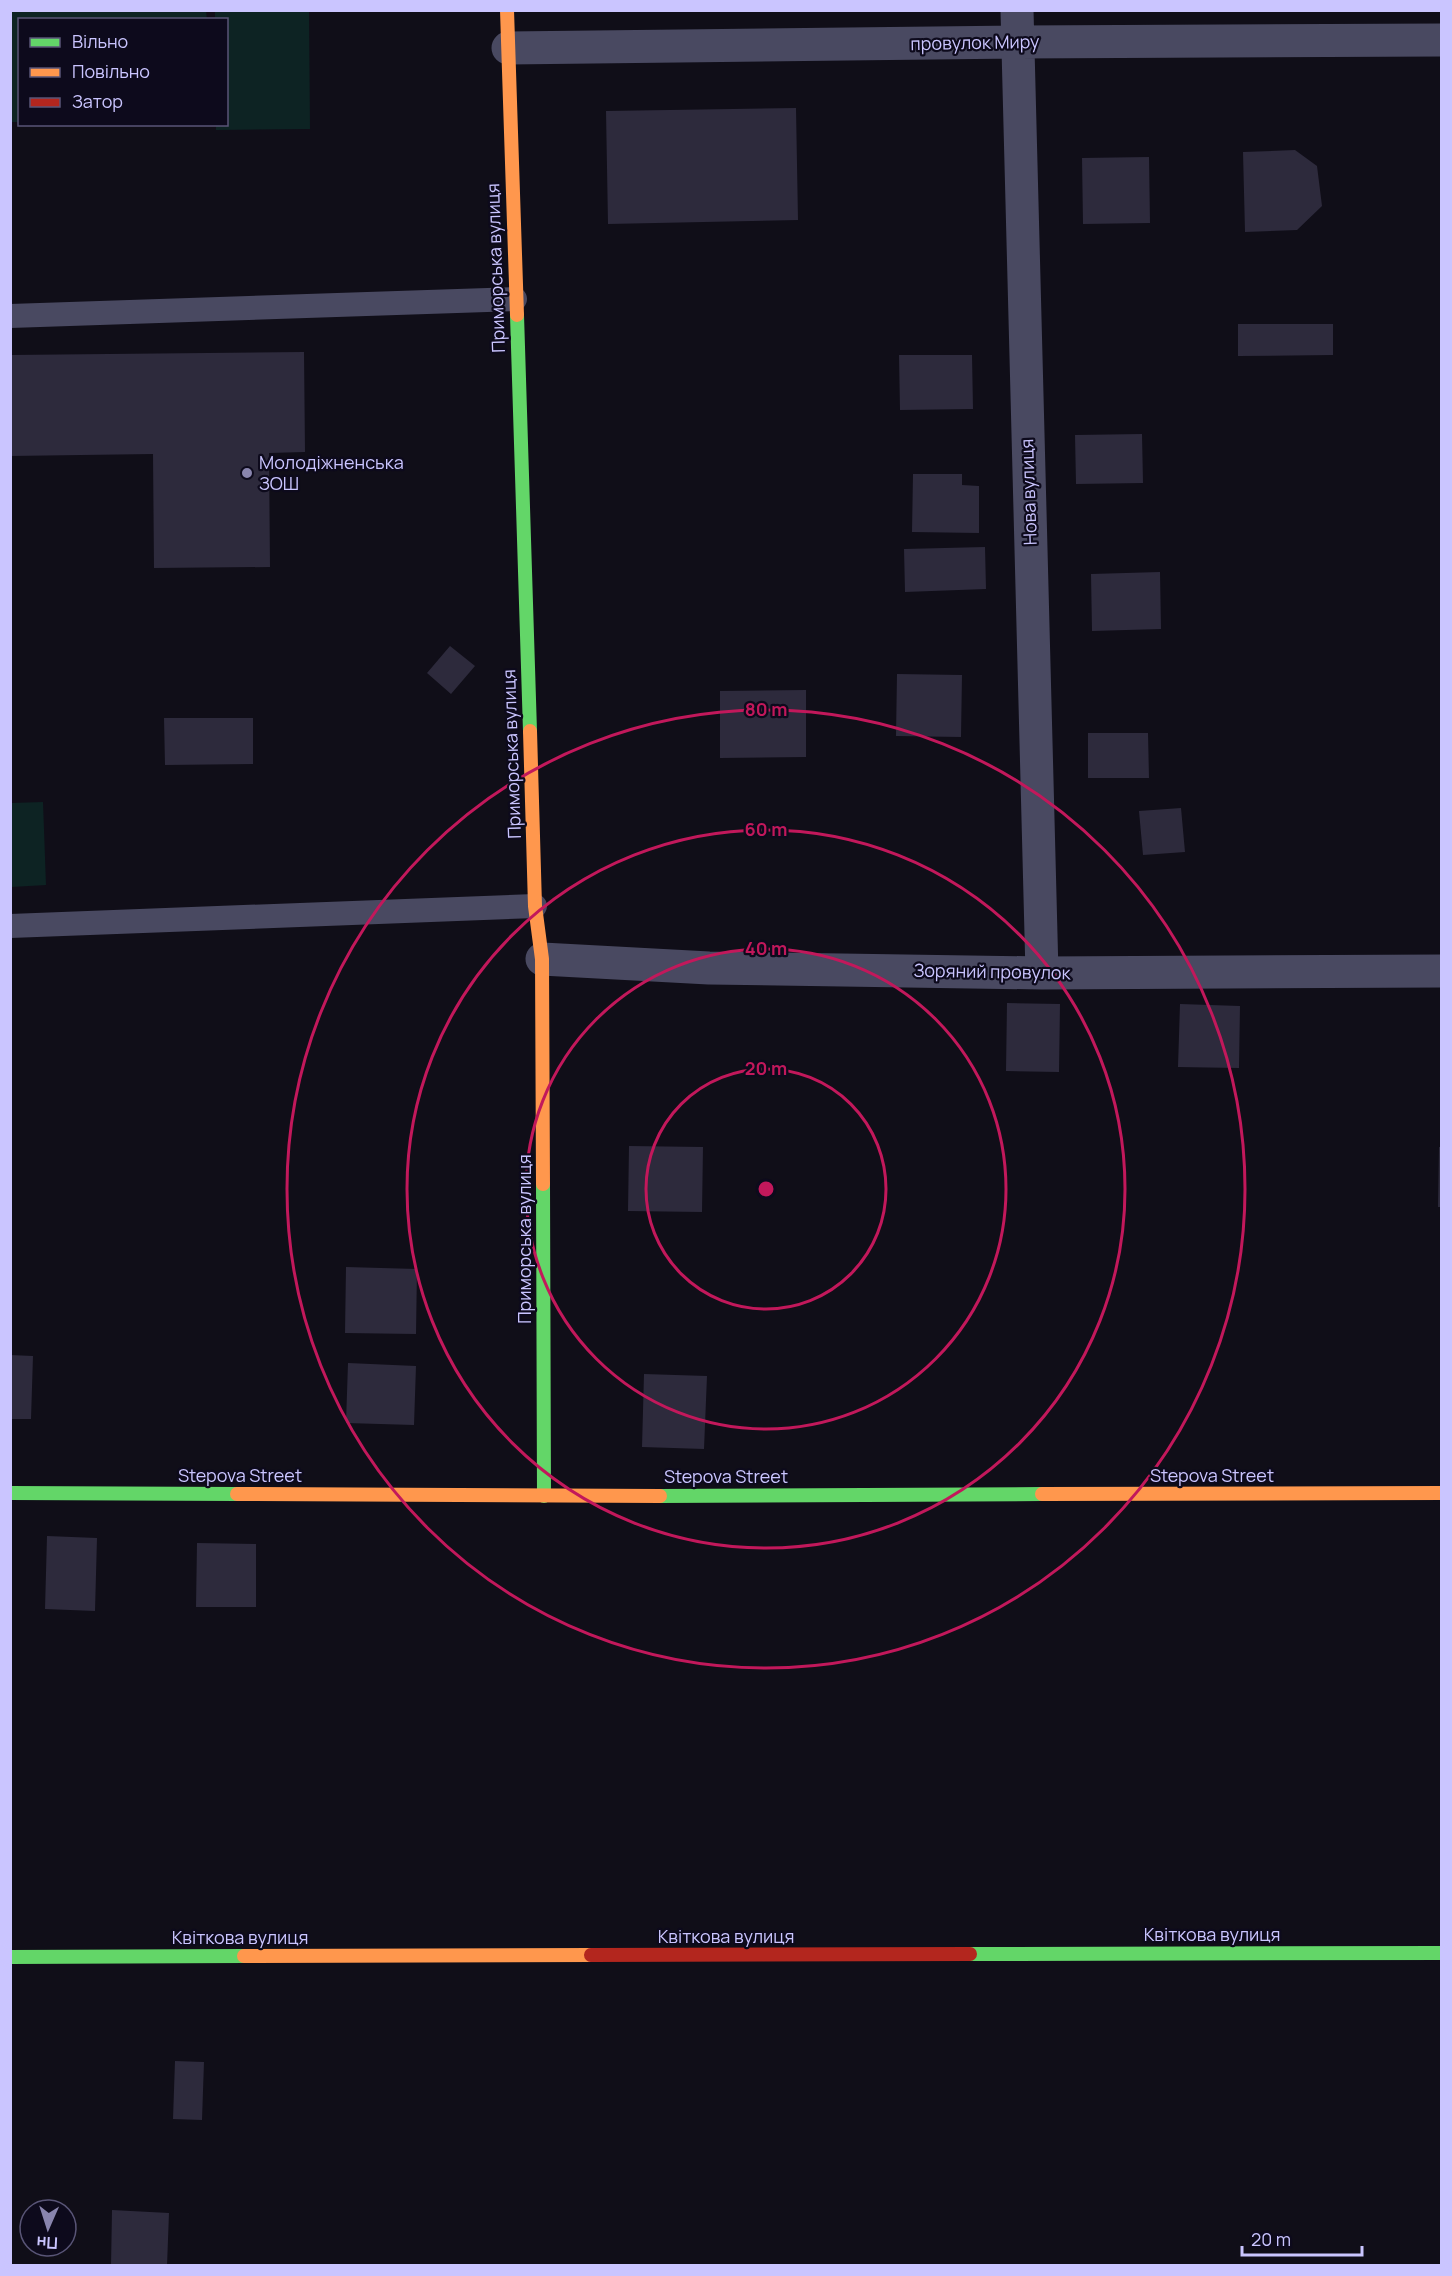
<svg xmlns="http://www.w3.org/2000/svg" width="1452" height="2276" font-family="Manrope,sans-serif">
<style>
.green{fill:#0d2323}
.building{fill:#2d2a3c}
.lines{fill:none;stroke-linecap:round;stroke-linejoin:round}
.lane{stroke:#494961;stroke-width:24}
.street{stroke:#494961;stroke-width:33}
.fast{stroke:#63d668;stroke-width:14}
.slow{stroke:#ff974d;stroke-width:14}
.jam{stroke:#b3261e;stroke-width:14}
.ring{fill:none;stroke:#c2185b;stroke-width:3}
.poi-dot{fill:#8985ae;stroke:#0d0a1c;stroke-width:2}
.labels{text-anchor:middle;stroke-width:4.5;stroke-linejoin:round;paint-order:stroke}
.street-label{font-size:18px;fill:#cac5ff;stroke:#0d0a1c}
.poi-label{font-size:18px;fill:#cac5ff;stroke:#0d0a1c;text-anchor:start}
.centre{fill:#c2185b;stroke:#0d0a1c;stroke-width:3}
.ring-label{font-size:18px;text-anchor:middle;font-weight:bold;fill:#c2185b;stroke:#0d0a1c;stroke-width:4.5;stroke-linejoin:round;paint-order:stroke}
</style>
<rect width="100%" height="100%" fill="#100e18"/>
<path class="green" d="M 206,10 L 207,20 L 20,20 L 19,122 L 11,122 L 11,11 Z
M 215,11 L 309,11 L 310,129 L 216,130 L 216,125 L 226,124 L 226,20 L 215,19 Z
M 43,802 L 46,885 L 11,887 L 11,803 Z"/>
<path class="building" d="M 796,108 L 798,220 L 608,224 L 606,111 Z
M 1295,150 L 1317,166 L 1322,206 L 1297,230 L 1245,232 L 1243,152 Z
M 1149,157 L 1150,223 L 1083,224 L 1082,158 Z
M 1238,324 L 1333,324 L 1333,355 L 1238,356 Z
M 304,352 L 305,452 L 269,453 L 270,567 L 154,568 L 153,454 L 10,456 L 10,355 Z
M 899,355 L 972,355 L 973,409 L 900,410 Z
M 1142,434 L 1143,483 L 1076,484 L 1075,435 Z
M 913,474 L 962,474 L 962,485 L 979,486 L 979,533 L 912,532 Z
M 985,547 L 986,589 L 905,592 L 904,549 Z
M 1160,572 L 1161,629 L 1092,631 L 1091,574 Z
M 450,646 L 475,666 L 451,694 L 427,673 Z
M 897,674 L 962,675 L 961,737 L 896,736 Z
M 806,690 L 806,757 L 720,758 L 720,691 Z
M 164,718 L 253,718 L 253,764 L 165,765 Z
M 1088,733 L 1148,733 L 1149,778 L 1088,778 Z
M 1181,808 L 1185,852 L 1143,855 L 1139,811 Z
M 1007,1003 L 1060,1004 L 1059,1072 L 1006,1071 Z
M 1180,1004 L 1240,1006 L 1239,1068 L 1178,1067 Z
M 629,1146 L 703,1147 L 702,1212 L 628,1211 Z
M 1439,1147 L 1442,1147 L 1442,1207 L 1438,1207 Z
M 346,1267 L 417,1269 L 416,1334 L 345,1333 Z
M 10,1355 L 33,1356 L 31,1419 L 10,1419 Z
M 348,1363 L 416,1366 L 414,1425 L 346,1423 Z
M 644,1374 L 707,1376 L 704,1449 L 642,1447 Z
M 47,1536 L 97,1538 L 95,1611 L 45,1609 Z
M 197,1543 L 256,1544 L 256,1607 L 196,1607 Z
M 175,2061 L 204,2062 L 202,2120 L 173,2119 Z
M 112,2210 L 169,2213 L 167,2266 L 111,2266 Z"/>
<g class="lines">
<path class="lane" d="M 10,316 L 515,299
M 10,926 L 535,906"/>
<path class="street" d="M 1017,10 L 1042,973
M 508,48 L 1018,42 L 1442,40
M 542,959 L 709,968 L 1042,973 L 1442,971"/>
<path class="fast" d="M 517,315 L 530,731
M 543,1184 L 544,1496
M 10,1493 L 237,1494
M 660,1496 L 1042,1494
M 970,1954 L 1442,1953
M 10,1957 L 244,1956"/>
<path class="slow" d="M 507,10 L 517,315
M 530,731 L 535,906 L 542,959 L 543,1184
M 237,1494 L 660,1496
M 1042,1494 L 1442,1493
M 244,1956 L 591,1955"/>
<path class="jam" d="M 591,1955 L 970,1954"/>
</g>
<g class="ring">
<circle cx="766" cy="1189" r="120"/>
<circle cx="766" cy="1189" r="240"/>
<circle cx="766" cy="1189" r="359"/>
<circle cx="766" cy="1189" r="479"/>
</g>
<circle class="poi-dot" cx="247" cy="473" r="6"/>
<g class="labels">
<g class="street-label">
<text transform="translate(975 43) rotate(-1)" y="6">провулок Миру</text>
<text transform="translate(496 268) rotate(-92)" y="6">Приморська вулиця</text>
<text transform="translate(1029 492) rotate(-92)" y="6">Нова вулиця</text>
<text transform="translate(512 754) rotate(-92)" y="6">Приморська вулиця</text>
<text transform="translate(992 972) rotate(1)" y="6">Зоряний провулок</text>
<text transform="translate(525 1239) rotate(-90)" y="6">Приморська вулиця</text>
<text x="240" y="1482">Stepova Street</text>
<text x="1212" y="1482">Stepova Street</text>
<text x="726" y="1483">Stepova Street</text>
<text x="1212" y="1941">Квіткова вулиця</text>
<text x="726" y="1943">Квіткова вулиця</text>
<text x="240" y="1944">Квіткова вулиця</text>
</g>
<g class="poi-label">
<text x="259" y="469">Молодіжненська<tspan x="259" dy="21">ЗОШ</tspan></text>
</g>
</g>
<circle cx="766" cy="1189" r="9" class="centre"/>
<g class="ring-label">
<text x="766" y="716">80 m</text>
<text x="766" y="836">60 m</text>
<text x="766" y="955">40 m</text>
<text x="766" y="1075">20 m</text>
</g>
<rect width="1452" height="2276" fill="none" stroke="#cac5ff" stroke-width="24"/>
<rect x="18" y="18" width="210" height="108" fill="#0d0a1c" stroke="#595577" stroke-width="1.5"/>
<rect x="30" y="38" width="30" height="9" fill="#63d668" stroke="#595577" stroke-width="1.5"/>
<text x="72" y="48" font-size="18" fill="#cac5ff">Вільно</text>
<rect x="30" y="68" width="30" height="9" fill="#ff974d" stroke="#595577" stroke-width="1.5"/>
<text x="72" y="78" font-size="18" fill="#cac5ff">Повільно</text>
<rect x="30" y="98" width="30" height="9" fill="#b3261e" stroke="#595577" stroke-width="1.5"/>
<text x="72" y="108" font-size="18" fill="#cac5ff">Затор</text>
<g transform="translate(48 2228) rotate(183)"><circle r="28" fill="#0d0a1c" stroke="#595577" stroke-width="1.5"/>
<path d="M0-4.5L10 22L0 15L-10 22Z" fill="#8985ae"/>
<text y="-9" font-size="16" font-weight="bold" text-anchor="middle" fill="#cac5ff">Пн</text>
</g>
<path d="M1242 2246v9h120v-9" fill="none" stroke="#cac5ff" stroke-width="3"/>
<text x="1251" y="2246" font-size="18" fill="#cac5ff" stroke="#0d0a1c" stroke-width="4.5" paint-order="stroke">20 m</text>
</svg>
